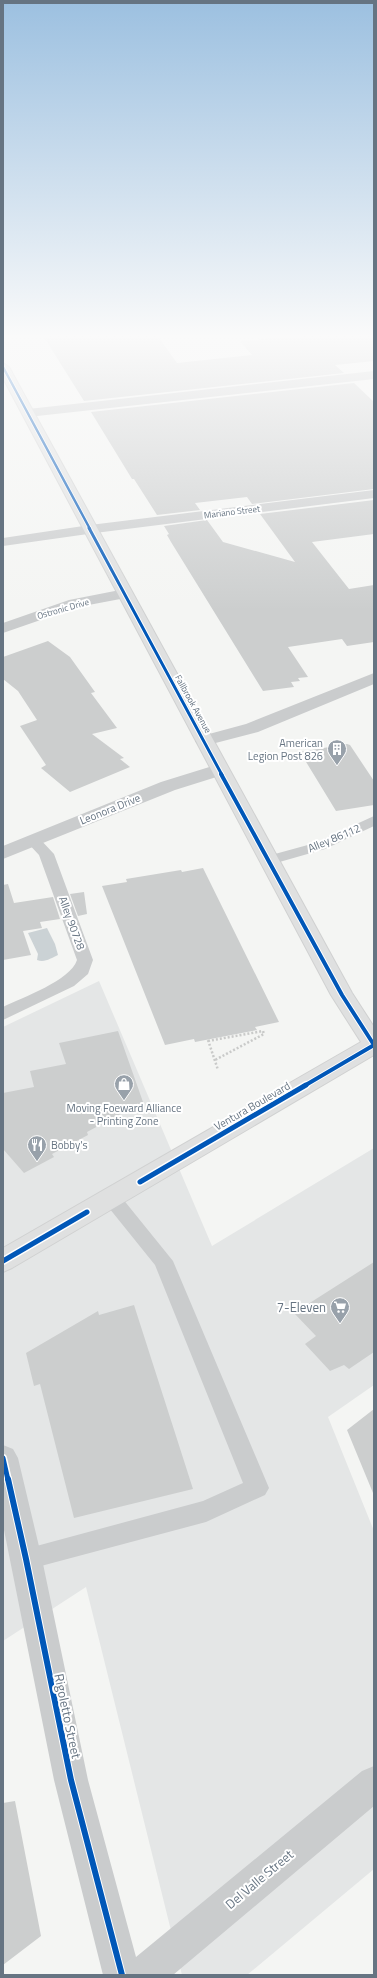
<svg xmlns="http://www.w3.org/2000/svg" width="377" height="1978" font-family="'Titillium Web',sans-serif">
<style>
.built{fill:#e4e6e6}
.water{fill:#cbd2d5}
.building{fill:#cccece}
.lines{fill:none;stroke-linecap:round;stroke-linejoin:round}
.secondary-casing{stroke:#d0d1d1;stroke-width:2}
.path{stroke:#c9cac9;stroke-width:2.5;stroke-dasharray:2 2;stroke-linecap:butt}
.service{fill:#cacccd;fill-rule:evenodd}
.minor{fill:#cacccd;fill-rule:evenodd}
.secondary{fill:#dfe0e0;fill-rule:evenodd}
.cycleway-far4-casing{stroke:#fff;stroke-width:4}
.cycleway-far3-casing{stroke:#fff;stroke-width:5}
.cycleway-far2-casing{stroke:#fff;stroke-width:6}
.cycleway-far1-casing{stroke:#fff;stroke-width:8}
.cycleway-casing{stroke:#fff;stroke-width:8}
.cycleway-far4{stroke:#0057b8;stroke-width:2.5}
.cycleway-far3{stroke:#0057b8;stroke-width:3}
.cycleway-far2{stroke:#0057b8;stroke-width:4}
.cycleway-far1{stroke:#0057b8;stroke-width:5}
.cycleway{stroke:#0057b8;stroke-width:6}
.labels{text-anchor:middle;stroke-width:4;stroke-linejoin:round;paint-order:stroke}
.far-street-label{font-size:9px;fill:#667482;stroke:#fff}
.poi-label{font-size:11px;fill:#667482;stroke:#fff;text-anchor:end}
.street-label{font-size:11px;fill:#667482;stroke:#fff}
.near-poi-label{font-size:13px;fill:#667482;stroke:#fff;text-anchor:end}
.near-street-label{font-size:13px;fill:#667482;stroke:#fff}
</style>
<rect width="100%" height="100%" fill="#f4f5f3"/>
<path class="built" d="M 99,981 L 212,1246 L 374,1148 L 374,1385 L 328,1417 L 374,1531 L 374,1869 L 247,1975 L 182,1975 L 86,1587 L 3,1641 L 3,1027 Z"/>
<path class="water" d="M 47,928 L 55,944 L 58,955 C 51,958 45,963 37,960 L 38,954 L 28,933 Z"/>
<path class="building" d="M 42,334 L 156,334 L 177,363 L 252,355 L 240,341 L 320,334 L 374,334 L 374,361 L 335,365 L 344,373 L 84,401 Z
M 354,383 L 374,402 L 374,489 L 252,504 L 247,497 L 195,503 L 200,510 L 157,515 L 134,479 L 132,479 L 91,412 Z
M 374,500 L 374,534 L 312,542 L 349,589 L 374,585 L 374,642 L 347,646 L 342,639 L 288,647 L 308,677 L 298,678 L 300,681 L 291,682 L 294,687 L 263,691 L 171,542 L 167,535 L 169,534 L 164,526 L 207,520 L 223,542 L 295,562 L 260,514 Z
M 48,641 L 70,657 L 95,692 L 91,693 L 117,728 L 92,734 L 124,758 L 120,759 L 130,767 L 70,792 L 41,768 L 46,765 L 20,726 L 37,720 L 18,691 L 3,679 L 3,657 Z
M 347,744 L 350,745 L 374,781 L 374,805 L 336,811 L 300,752 Z
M 203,868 L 279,1022 L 255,1027 L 257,1030 L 195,1042 L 194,1039 L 165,1045 L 102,886 L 127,882 L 126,879 L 181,870 L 182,872 Z
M 8,884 L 14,903 L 53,897 L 60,919 L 40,922 L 42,928 L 23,931 L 31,955 L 3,960 L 3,885 Z
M 84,892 L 87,914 L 78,916 L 70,894 Z
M 118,1031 L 143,1102 L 87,1132 L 88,1135 L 52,1154 L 54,1157 L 24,1173 L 3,1149 L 3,1093 L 34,1087 L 30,1071 L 66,1064 L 59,1043 Z
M 374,1262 L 374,1352 L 349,1369 L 344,1365 L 330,1371 L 305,1344 L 316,1336 L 294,1313 Z
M 134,1305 L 193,1489 L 74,1518 L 40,1384 L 34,1386 L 26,1353 L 98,1311 L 99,1315 Z
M 374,1409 L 374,1493 L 373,1493 L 347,1430 Z
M 15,1801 L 41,1936 L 3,1965 L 3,1803 Z"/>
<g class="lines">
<defs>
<path id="secondary" d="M 3,363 L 9,367 L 352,993 L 374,1027 L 374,1055 L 12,1268 L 3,1272 L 3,1248 L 361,1042 L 331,995 L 3,378 Z"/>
</defs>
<use href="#secondary" class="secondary-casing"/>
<path class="path" d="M 208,1040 L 218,1070
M 208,1041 L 263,1031 L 264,1034 L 215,1060"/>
<path class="service" d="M 374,816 L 374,826 L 325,849 L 269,865 L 264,863 L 261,860 L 264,857 L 315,843 Z
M 33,835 L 38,837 L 54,854 L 93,960 L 88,974 L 74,986 L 3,1020 L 3,1007 C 23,997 70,981 77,960 L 39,855 L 25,840 L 28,837 Z
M 111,1190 L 118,1193 L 173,1261 L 269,1488 L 265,1495 L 206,1522 L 26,1570 L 18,1567 L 14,1559 L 18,1551 L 203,1501 L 243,1483 L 155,1265 L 101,1198 L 104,1193 Z"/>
<path class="minor" d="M 374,371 L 374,379 L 28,417 L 22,413 L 28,409 Z
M 374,490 L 374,498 L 95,533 L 3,546 L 3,538 L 90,525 Z
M 125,589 L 131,591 L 133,594 L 131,597 L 78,607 L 3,633 L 3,623 L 69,600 Z
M 374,673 L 374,684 L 258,732 L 204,746 L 198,745 L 195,741 L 198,737 L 246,724 Z
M 219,764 L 226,766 L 228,770 L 226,774 L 175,790 L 3,859 L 3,846 L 161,782 Z
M 3,1445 L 13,1449 L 18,1458 L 42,1559 L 88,1780 L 136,1957 L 362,1771 L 374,1766 L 374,1806 L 173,1975 L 103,1975 L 54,1780 L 3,1525 Z"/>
<use href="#secondary" class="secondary"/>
<defs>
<path id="cycleway-far4" d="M 3,367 L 90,529"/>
<path id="cycleway-far3" d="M 89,528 L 222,775"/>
<path id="cycleway-far2" d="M 221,774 L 342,995 L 374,1045
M 304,1086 L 374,1045"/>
<path id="cycleway-far1" d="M 140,1182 L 306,1085
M 3,1261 L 87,1212
M 3,1458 L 8,1480"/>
<path id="cycleway" d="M 8,1479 L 26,1559 L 71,1780 L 122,1975"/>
</defs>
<use href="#cycleway-far4" class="cycleway-far4-casing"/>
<use href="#cycleway-far3" class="cycleway-far3-casing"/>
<use href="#cycleway-far2" class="cycleway-far2-casing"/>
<use href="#cycleway-far1" class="cycleway-far1-casing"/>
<use href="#cycleway" class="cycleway-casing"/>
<use href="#cycleway-far4" class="cycleway-far4"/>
<use href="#cycleway-far3" class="cycleway-far3"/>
<use href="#cycleway-far2" class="cycleway-far2"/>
<use href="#cycleway-far1" class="cycleway-far1"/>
<use href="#cycleway" class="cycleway"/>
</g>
<linearGradient id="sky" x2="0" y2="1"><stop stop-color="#9cc0e0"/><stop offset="0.55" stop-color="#fafafa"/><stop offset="1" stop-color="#fafafa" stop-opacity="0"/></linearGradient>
<rect width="377" height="611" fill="url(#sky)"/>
<defs>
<symbol id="building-pin" viewBox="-11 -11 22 30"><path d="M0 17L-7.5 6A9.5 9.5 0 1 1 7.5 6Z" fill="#98a1aa" stroke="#fff"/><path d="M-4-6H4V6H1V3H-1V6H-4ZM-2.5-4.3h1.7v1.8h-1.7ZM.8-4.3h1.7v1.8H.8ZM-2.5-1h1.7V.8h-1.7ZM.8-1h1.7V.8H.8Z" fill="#fff"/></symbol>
<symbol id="shop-pin" viewBox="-11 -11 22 30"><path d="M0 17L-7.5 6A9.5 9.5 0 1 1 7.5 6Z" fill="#98a1aa" stroke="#fff"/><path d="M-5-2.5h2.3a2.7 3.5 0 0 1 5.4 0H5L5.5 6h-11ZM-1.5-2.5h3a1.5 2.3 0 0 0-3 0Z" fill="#fff"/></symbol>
<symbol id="restaurant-pin" viewBox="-11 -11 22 30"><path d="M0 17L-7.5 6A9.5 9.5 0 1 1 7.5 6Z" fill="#98a1aa" stroke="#fff"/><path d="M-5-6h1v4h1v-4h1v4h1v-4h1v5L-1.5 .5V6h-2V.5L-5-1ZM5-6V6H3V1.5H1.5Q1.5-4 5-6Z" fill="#fff"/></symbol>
<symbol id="supermarket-pin" viewBox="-11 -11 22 30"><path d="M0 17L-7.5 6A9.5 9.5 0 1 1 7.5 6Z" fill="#98a1aa" stroke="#fff"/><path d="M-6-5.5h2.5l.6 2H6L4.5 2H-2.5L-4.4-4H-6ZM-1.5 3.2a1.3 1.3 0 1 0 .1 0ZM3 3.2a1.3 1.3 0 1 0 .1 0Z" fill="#fff"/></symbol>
</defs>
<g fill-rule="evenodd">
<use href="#building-pin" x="326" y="738" width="22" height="30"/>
<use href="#shop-pin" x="113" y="1073" width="22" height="30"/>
<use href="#restaurant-pin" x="26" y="1134" width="22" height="30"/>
<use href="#supermarket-pin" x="329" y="1296" width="22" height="30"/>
</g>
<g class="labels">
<g class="far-street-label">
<text transform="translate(232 512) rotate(-7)" y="3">Mariano Street</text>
<text transform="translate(63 609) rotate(-16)" y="3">Ostronic Drive</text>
<text transform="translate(193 704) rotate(61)" y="3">Fallbrook Avenue</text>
</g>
<g class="poi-label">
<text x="323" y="747">American<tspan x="323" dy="13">Legion Post 826</tspan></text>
<text x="124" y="1112" text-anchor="middle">Moving Foeward Alliance<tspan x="124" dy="13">- Printing Zone</tspan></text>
<text x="51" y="1149" text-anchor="start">Bobby's</text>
</g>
<g class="street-label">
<text transform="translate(110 809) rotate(-22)" y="4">Leonora Drive</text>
<text transform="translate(334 838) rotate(-23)" y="4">Alley 86112</text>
<text transform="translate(72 923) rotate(70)" y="4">Alley 90728</text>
<text transform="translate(252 1106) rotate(-30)" y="4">Ventura Boulevard</text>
</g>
<g class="near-poi-label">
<text x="326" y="1312">7-Eleven</text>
</g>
<g class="near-street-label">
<text transform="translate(68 1716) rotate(78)" y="5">Rigoletto Street</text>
<text transform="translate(259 1879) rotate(-40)" y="5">Del Valle Street</text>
</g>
</g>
<rect width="377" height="1978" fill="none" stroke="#667482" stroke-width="8"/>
</svg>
